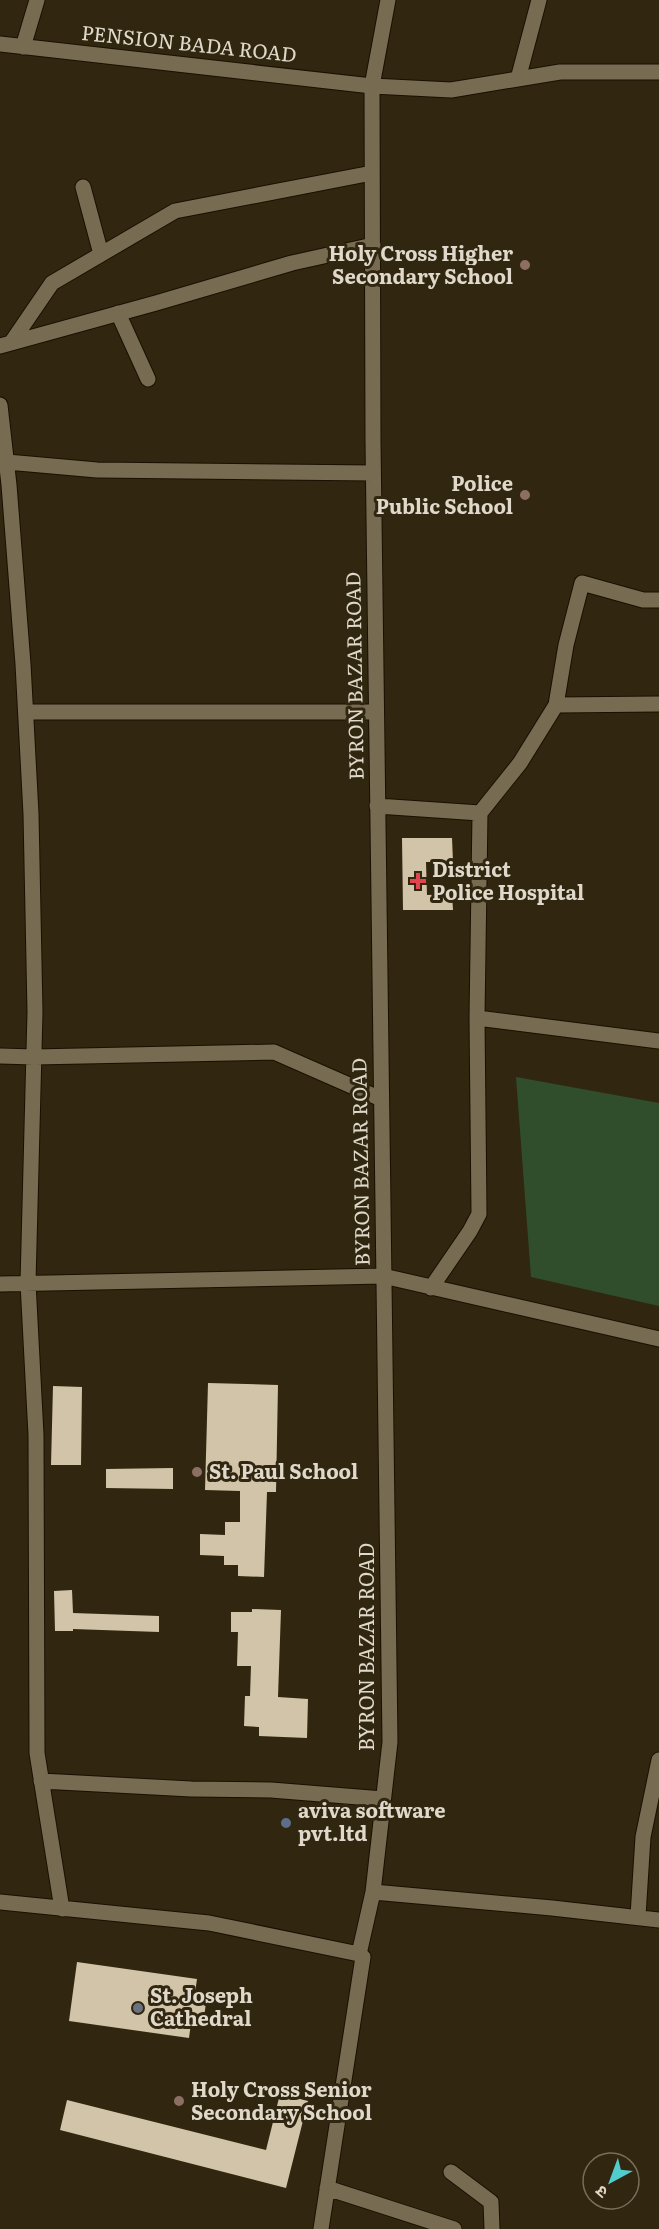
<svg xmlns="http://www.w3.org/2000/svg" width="659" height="2229" font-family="Literata,'Noto Sans Devanagari',serif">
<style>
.green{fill:#314e2c}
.building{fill:#d1c4a8}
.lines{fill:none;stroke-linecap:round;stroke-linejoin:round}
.minor-casing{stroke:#191000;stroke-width:17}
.minor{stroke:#776b52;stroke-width:15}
.education-dot{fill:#8d6e63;stroke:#312710;stroke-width:2}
.health-dot{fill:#e0444e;stroke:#312710;stroke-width:2}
.service-dot{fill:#5c6f8a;stroke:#312710;stroke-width:2}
.worship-dot{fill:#6b7280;stroke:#312710;stroke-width:2}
.labels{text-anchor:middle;stroke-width:6;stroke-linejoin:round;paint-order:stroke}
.street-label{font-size:20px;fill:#e0d9cb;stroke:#312710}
.poi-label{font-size:20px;font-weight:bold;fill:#e0d9cb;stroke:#312710;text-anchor:start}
</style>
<rect width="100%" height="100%" fill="#312710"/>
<path class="green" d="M 516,1077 L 659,1103 L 659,1306 L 531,1277 Z"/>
<path class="building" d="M 402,838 L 452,838 L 453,862 L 426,862 L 427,895 L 452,894 L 453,910 L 403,910 Z
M 208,1383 L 278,1385 L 276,1492 L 267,1492 L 264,1577 L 238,1576 L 238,1565 L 224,1565 L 224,1556 L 200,1555 L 200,1534 L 225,1535 L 225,1522 L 240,1522 L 240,1491 L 205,1490 Z
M 53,1386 L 82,1387 L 81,1465 L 51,1465 Z
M 173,1468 L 173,1489 L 106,1488 L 106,1469 Z
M 72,1590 L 73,1613 L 159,1616 L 159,1632 L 73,1629 L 73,1631 L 55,1631 L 54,1591 Z
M 252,1609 L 281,1610 L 278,1697 L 308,1699 L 307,1738 L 259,1736 L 259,1727 L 244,1726 L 245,1696 L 250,1696 L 251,1666 L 237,1666 L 238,1632 L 231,1632 L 231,1612 L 252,1612 Z
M 77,1962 L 197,1979 L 195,1993 L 207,1995 L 203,2025 L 191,2023 L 189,2038 L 69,2021 Z
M 280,2094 L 308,2101 L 286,2188 L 60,2130 L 67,2100 L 266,2150 Z"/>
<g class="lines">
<defs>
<path id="minor" d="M 0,44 L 372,86 L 451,90 L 560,72 L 659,72
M 23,47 L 37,0
M 518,79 L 539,0
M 83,187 L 101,254
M 118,313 L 148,379
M 11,343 L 52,283 L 175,211 L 372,173
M 0,346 L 156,303 L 292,263 L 373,245
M 0,405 L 9,485 L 23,664 L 31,814 L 35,1012 L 28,1283 L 36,1435 L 37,1753 L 62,1909
M 7,462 L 97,470 L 373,473
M 659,600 L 643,600 L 582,583 L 566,645 L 556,705 L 659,704
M 26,712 L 376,712
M 377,806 L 480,813
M 477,1018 L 659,1041
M 0,1056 L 34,1057 L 274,1052 L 381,1099
M 0,1284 L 383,1276 L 659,1339
M 431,1288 L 470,1231 L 479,1214 L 477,1018 L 480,813 L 520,763 L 556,705
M 41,1781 L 191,1789 L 271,1790 L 383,1799
M 373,1892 L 552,1908 L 659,1920
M 0,1902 L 209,1923 L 359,1954
M 638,1916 L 643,1837 L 659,1760
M 451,2172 L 491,2202 L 492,2229
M 327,2188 L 454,2229
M 321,2229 L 363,1957 L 359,1954 L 373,1892 L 390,1742 L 373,441 L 372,86 L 388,0"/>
</defs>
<use href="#minor" class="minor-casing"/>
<use href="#minor" class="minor"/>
</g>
<g class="education-dot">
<circle cx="525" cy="265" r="6"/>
<circle cx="525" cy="495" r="6"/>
<circle cx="197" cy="1472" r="6"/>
<circle cx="179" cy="2101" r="6"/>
</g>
<path class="health-dot" d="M415 872h6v6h6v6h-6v6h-6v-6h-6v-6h6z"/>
<circle class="service-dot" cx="286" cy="1823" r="6"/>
<circle class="worship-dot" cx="138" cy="2008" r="6"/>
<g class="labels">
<g class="street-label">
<text transform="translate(189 44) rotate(6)" y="7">PENSION BADA ROAD</text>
<text transform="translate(355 676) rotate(-91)" y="7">BYRON BAZAR ROAD</text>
<text transform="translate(361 1162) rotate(-91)" y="7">BYRON BAZAR ROAD</text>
<text transform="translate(367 1647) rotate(-90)" y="7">BYRON BAZAR ROAD</text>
</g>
<g class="poi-label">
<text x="513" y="261" text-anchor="end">Holy Cross Higher<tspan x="513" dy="23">Secondary School</tspan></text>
<text x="513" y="491" text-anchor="end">Police<tspan x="513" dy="23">Public School</tspan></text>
<text x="432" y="877">District<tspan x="432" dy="23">Police Hospital</tspan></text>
<text x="209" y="1479">St. Paul School</text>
<text x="298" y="1818">aviva software<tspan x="298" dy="23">pvt.ltd</tspan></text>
<text x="150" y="2003">St. Joseph<tspan x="150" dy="23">Cathedral</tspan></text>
<text x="191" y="2097">Holy Cross Senior<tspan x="191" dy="23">Secondary School</tspan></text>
</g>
</g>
<g transform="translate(611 2181) rotate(221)"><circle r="28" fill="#312710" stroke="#776e5b" stroke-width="1.5"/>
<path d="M0-4.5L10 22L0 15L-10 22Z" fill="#52cdce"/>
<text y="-9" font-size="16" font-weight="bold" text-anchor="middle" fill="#e0d9cb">उ</text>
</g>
</svg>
